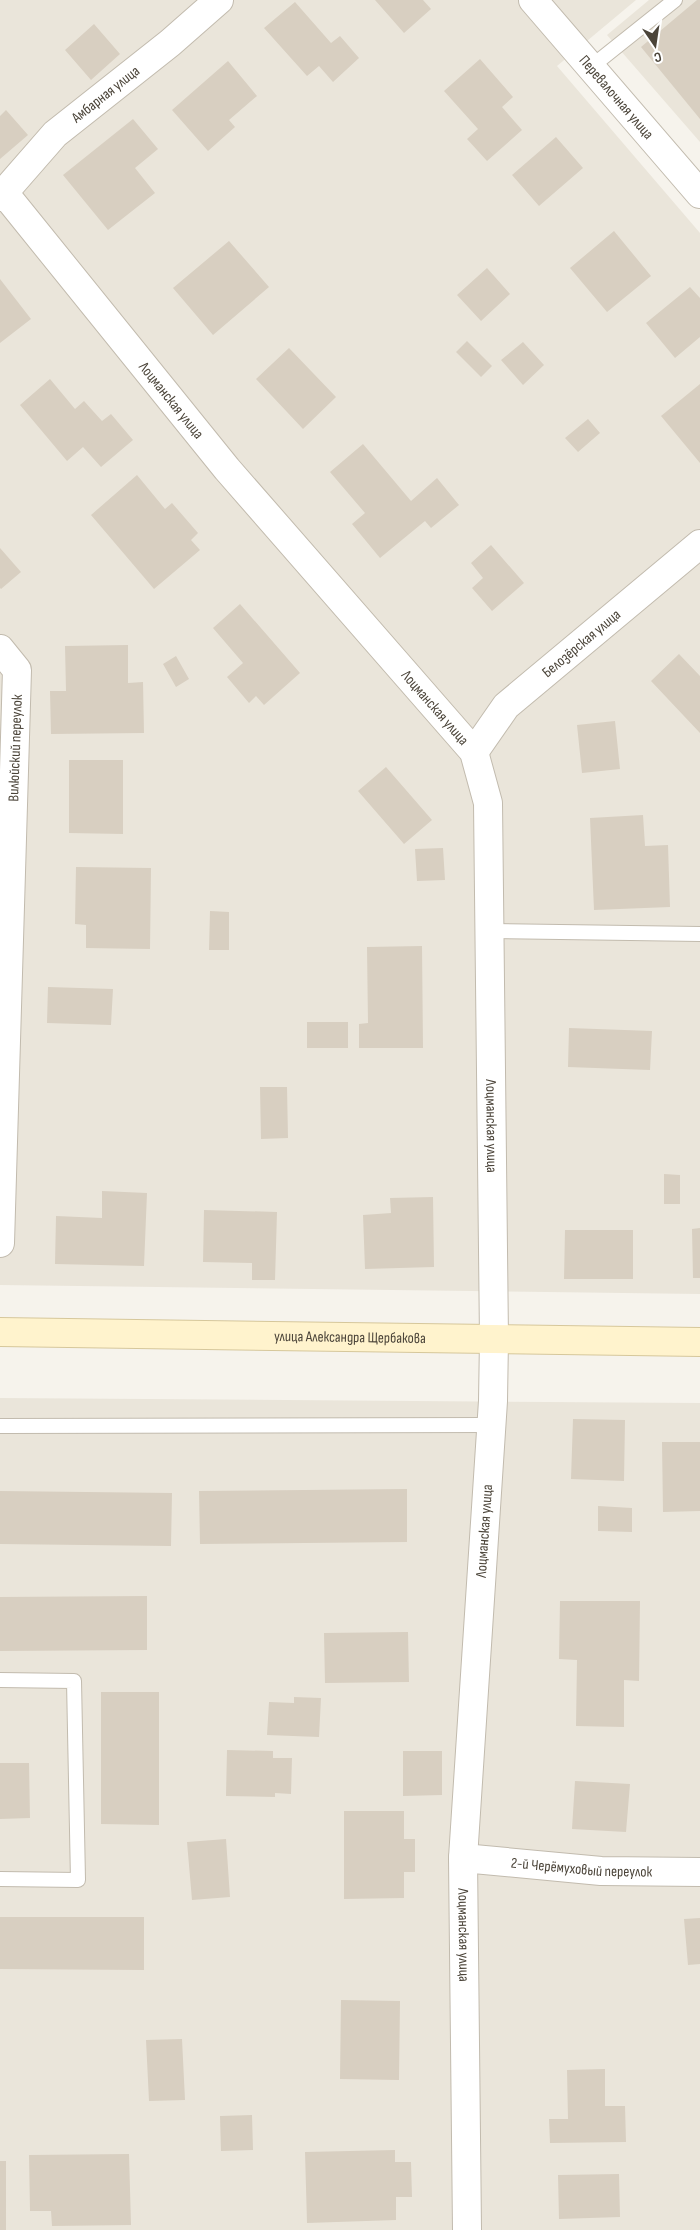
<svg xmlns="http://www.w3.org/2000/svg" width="700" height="2230" font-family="'Sofia Sans Condensed',sans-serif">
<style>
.residential{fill:#eae5da}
.building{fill:#d8cfc1}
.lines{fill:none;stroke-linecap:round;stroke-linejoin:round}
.lane-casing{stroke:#c2bbae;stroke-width:16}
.street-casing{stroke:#c2bbae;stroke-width:30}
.secondary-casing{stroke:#d6c79b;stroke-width:30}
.lane{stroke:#fff;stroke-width:14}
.street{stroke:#fff;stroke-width:28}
.secondary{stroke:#fff3cd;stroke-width:28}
.labels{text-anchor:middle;stroke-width:4;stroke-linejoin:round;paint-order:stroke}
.street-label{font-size:15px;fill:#4b4439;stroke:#fff}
</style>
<rect width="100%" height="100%" fill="#f6f3ec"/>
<path class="residential" d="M 0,0 L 636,0 L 557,66 L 700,233 L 700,1294 L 0,1285 Z
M 649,0 L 700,0 L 700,142 L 607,35 Z
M 0,1398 L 700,1403 L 700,2230 L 0,2230 Z"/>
<path class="building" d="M 375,0 L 423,0 L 431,9 L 404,33 Z
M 697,0 L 700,0 L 700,119 L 641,47 Z
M 295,2 L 331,43 L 340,36 L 359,58 L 333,82 L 319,66 L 307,76 L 264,28 Z
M 94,24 L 120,54 L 91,80 L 65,50 Z
M 480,59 L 513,97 L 502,107 L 522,130 L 487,161 L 467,139 L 478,129 L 444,91 Z
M 228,61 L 257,96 L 229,120 L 235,127 L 208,151 L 172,110 Z
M 6,110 L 28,135 L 0,159 L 0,116 Z
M 133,119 L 158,149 L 135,168 L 155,193 L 108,230 L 63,175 Z
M 556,137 L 583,168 L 539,206 L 512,175 Z
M 614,231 L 651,276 L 607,312 L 570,268 Z
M 229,241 L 269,287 L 213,335 L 173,288 Z
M 487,268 L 510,294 L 481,321 L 457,295 Z
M 0,279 L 31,319 L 0,343 Z
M 690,287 L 700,298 L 700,337 L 675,358 L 646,323 Z
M 467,341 L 492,366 L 481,377 L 456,352 Z
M 523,342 L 544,365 L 523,385 L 501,360 Z
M 289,348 L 336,397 L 303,429 L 256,379 Z
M 50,379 L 75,409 L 84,401 L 102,421 L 111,414 L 133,440 L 101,467 L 83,447 L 67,461 L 20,405 Z
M 700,384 L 700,463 L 661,416 Z
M 588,419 L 600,433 L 578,452 L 565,438 Z
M 363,444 L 411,501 L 437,478 L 459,505 L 431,528 L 425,521 L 380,558 L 352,524 L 365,513 L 330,472 Z
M 137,475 L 165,509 L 172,503 L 198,533 L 191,540 L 200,550 L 154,589 L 91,515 Z
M 491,545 L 524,583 L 492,611 L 472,588 L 483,578 L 471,563 Z
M 0,548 L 21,572 L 1,589 L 0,588 Z
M 240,604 L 300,673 L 264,705 L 256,696 L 249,703 L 227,677 L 243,663 L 213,628 Z
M 128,645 L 128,683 L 143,682 L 144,733 L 51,734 L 50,691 L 66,691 L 65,646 Z
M 679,654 L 700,676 L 700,733 L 651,681 Z
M 176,656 L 189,679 L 176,687 L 163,664 Z
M 615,721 L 620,769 L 582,773 L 577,725 Z
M 69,760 L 123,760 L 123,834 L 69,833 Z
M 386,767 L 432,820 L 404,844 L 358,791 Z
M 643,815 L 645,846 L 668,845 L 670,907 L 594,910 L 590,818 Z
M 443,848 L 445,880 L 417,881 L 415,849 Z
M 76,867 L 151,868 L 150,949 L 86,948 L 86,925 L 75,924 Z
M 210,911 L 229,912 L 229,950 L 209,950 Z
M 422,946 L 423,1048 L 359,1048 L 359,1024 L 368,1023 L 367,947 Z
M 48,987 L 113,989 L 111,1025 L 47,1023 Z
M 307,1022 L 348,1022 L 348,1048 L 307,1048 Z
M 569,1028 L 652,1031 L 650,1070 L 568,1067 Z
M 260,1087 L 287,1087 L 288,1138 L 261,1139 Z
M 664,1174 L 680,1175 L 680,1204 L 664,1204 Z
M 102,1191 L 147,1193 L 144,1266 L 55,1264 L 56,1216 L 102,1218 Z
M 433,1197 L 434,1267 L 365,1269 L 363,1215 L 391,1213 L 390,1198 Z
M 204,1210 L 277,1212 L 275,1280 L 252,1280 L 252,1263 L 203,1262 Z
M 700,1228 L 700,1278 L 693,1278 L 692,1229 Z
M 565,1230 L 633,1230 L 633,1279 L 564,1279 Z
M 573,1419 L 625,1420 L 624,1481 L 571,1479 Z
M 662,1442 L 700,1442 L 700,1511 L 663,1512 Z
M 407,1489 L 407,1542 L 200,1544 L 199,1491 Z
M 0,1491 L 172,1493 L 171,1546 L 0,1544 Z
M 598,1506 L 632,1508 L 632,1532 L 598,1531 Z
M 147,1596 L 147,1650 L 0,1651 L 0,1597 Z
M 560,1601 L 640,1601 L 639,1681 L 624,1680 L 624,1727 L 576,1726 L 577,1660 L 559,1659 Z
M 408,1632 L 409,1682 L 325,1683 L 324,1633 Z
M 101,1692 L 159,1692 L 159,1825 L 101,1824 Z
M 294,1697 L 321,1698 L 319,1737 L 267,1735 L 269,1702 L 294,1703 Z
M 227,1750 L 273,1751 L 273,1758 L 292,1758 L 291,1794 L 275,1793 L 275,1797 L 226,1796 Z
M 403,1751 L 442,1751 L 442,1795 L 403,1796 Z
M 0,1763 L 29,1763 L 30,1818 L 0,1819 Z
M 575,1781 L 630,1784 L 626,1832 L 572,1829 Z
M 344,1811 L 404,1811 L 404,1839 L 415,1839 L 415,1872 L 404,1872 L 404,1898 L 344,1899 Z
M 226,1839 L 230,1897 L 192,1900 L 187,1842 Z
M 0,1917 L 144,1917 L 144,1970 L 0,1969 Z
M 700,1918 L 700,1964 L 688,1965 L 684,1919 Z
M 341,2000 L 400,2001 L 399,2080 L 340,2079 Z
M 182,2039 L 185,2100 L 149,2101 L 146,2040 Z
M 605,2069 L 605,2106 L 625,2106 L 626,2142 L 550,2143 L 549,2119 L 568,2119 L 567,2070 Z
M 252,2115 L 253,2150 L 221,2151 L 220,2116 Z
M 395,2150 L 395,2162 L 411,2162 L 412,2197 L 396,2197 L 396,2220 L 307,2223 L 305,2152 Z
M 129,2154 L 131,2225 L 52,2226 L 51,2211 L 30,2211 L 29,2155 Z
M 0,2161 L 6,2161 L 6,2230 L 0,2230 Z
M 619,2174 L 620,2217 L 559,2219 L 558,2175 Z"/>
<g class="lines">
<defs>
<path id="lane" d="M 591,67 L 675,0
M 490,931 L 700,934
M 0,1426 L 491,1425
M 0,1680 L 74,1681 L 78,1880 L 0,1879"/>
<g id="street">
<path id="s1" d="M 533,0 L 700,194"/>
<path id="s2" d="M 5,194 L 227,469 L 474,752 L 488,803 L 494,1339 L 493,1401 L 463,1858 L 467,2230"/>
<path id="s3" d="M 0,197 L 55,134 L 170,43 L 219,0"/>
<path d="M 0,649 L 17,670 L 0,1243"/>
<path id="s4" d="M 474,752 L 506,706 L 700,544"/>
<path id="s5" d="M 463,1858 L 601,1871 L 700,1872"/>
</g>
<g id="secondary">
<path id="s6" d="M 0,1332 L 700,1342"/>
</g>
</defs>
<use href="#lane" class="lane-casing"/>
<use href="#street" class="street-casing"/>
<use href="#secondary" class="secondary-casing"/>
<use href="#lane" class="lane"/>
<use href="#street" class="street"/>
<use href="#secondary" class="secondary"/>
</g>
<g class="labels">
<g class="street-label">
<text dy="5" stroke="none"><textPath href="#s3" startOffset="148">Амбарная улица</textPath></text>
<text dy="5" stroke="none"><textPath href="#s1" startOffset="128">Перевалочная улица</textPath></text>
<text dy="5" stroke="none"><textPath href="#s2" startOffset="265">Лоцманская улица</textPath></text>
<text dy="5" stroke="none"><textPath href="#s4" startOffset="154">Белозёрская улица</textPath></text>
<text dy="5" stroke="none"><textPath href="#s2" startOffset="670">Лоцманская улица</textPath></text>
<text transform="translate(15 748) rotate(-88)" y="5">Вилюйский переулок</text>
<text dy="5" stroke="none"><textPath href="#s2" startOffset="1105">Лоцманская улица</textPath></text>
<text dy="5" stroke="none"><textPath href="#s6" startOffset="350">улица Александра Щербакова</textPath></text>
<text transform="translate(484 1531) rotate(-86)" y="5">Лоцманская улица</text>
<text dy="5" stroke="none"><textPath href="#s5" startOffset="119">2-й Черёмуховый переулок</textPath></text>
<text dy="5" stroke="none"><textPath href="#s2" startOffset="1915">Лоцманская улица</textPath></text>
</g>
</g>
<g transform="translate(655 45) rotate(167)" stroke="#ffffff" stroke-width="4" paint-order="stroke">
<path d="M0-4L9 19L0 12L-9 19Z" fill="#4b4439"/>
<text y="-8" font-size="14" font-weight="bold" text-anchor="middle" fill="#4b4439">С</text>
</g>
</svg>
